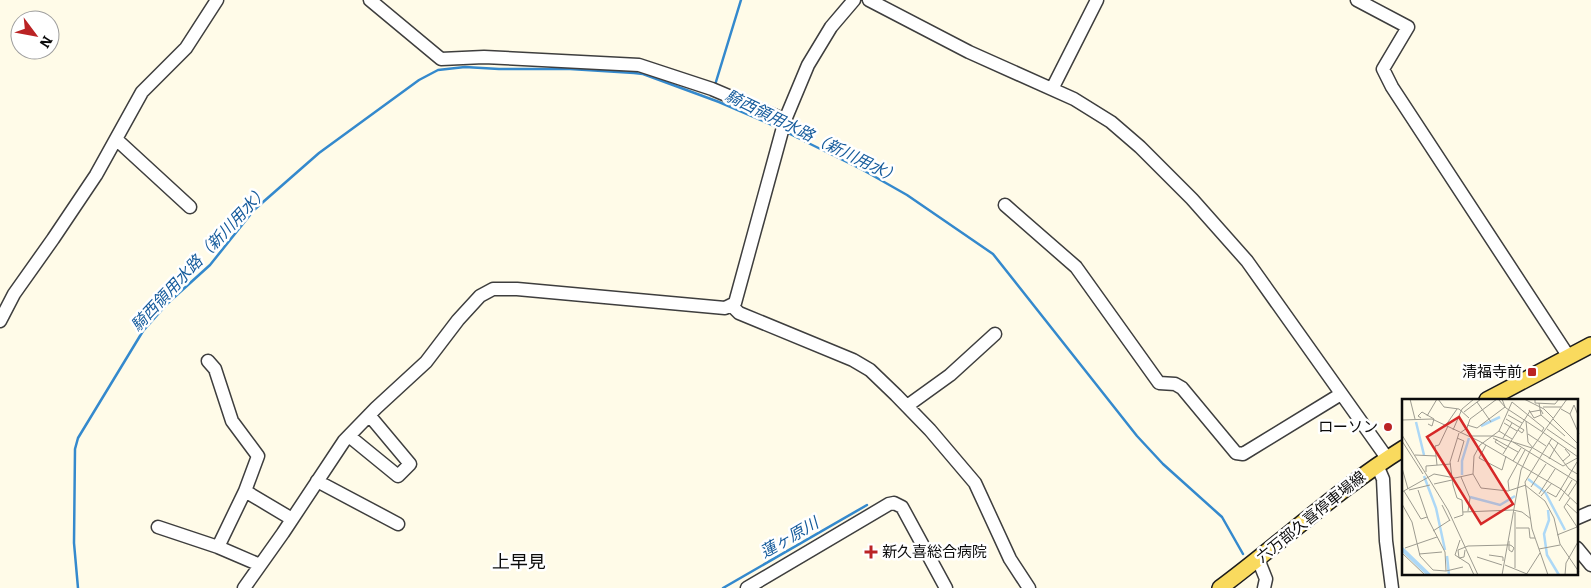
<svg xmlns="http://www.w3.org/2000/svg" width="1591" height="588" font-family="Bitter,'Noto Sans JP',serif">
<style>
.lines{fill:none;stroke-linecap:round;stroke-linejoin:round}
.stream{stroke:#3489cd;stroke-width:2.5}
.minor-casing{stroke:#3e3e3e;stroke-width:15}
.major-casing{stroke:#1c1c1c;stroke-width:18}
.minor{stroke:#fff;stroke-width:12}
.major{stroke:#f9da5e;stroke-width:15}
.poi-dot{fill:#ba2324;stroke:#fff;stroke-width:2}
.labels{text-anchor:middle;stroke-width:5;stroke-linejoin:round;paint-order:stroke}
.poi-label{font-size:15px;fill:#0b0b0b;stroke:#fff;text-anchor:end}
.street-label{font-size:15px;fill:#0b0b0b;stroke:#fff}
.water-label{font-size:16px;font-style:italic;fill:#155b9b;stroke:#fff}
.quarter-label{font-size:18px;fill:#0b0b0b;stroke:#fff}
.inset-river{fill:none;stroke:#add8f6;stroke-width:2.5}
.inset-road{fill:none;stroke:#9d9b90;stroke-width:1}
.view{fill:#d62828;fill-opacity:0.15;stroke:#d62828;stroke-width:2.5}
.inset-edge{fill:none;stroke:#0b0b0b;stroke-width:2.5}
</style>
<rect width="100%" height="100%" fill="#fffbe8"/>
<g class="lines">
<path class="stream" d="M 715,85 L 741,0
M 786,132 L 863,170 L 907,195 L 993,254 L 1137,436 L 1163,464 L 1222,517 L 1243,554
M 78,588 L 74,543 L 75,449 L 78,438 L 143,331 L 168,303 L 210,265 L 254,210 L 319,153 L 419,80 L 438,70 L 465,67 L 499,69 L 570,69 L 634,73 L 643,74 L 719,102 L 779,128
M 723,588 L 867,505"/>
<defs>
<path id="minor" d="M 370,0 L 441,59 L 484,57 L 639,65 L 712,89 L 785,120
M 869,0 L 969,52 L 1074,99 L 1111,122 L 1140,147 L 1192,199 L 1247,261 L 1387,458
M 1357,0 L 1408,27 L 1383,69 L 1392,87 L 1569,357
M 1052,89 L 1097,0
M 116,139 L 190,207
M 1005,205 L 1076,267 L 1159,383 L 1175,384 L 1182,388 L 1236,453 L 1243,454 L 1341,394
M 732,306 L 739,313 L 853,360 L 870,370 L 896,395 L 930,430 L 975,483 L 1010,559 L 1029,588
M 0,321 L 14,294 L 53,239 L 96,175 L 142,92 L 186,48 L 217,0
M 208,361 L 215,369 L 232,421 L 258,456 L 245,491
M 907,406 L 950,375 L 995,334
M 349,436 L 398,476 L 410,464 L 369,415
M 1377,465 L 1383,479 L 1386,541 L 1392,588
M 317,481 L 398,524
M 1577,518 L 1591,512
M 158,527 L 218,547 L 260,565
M 218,547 L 245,491 L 292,519
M 1577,548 L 1591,565
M 1258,559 L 1266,579 L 1264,588
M 244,588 L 283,533 L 344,441 L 376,408 L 426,362 L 458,320 L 480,296 L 493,289 L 517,289 L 725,308 L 735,303 L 785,120 L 808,65 L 831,27 L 854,0
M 747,588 L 889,504 L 894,503 L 902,507 L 946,588"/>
<path id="major" d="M 1487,400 L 1591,345
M 1220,588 C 1282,542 1338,489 1404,448"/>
</defs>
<use href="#minor" class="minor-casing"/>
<use href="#major" class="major-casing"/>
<use href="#minor" class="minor"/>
<use href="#major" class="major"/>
</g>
<g class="poi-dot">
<rect x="1527" y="367" width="10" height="10" rx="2.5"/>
<circle cx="1388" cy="427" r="5"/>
<path d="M868.5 544.5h5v5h5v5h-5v5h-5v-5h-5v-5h5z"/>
</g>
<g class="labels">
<g class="poi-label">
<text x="1522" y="377">清福寺前</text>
<text x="1378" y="432">ローソン</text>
<text x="882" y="557" text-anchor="start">新久喜総合病院</text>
</g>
<g class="street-label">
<text transform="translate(1311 517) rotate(-39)" y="5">六万部久喜停車場線</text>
</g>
<g class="water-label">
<text transform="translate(813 136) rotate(26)" y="6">騎西領用水路（新川用水）</text>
<text transform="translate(199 258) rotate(-47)" y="6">騎西領用水路（新川用水）</text>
<text transform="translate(789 537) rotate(-30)" y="6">蓮ヶ原川</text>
</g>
<g class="quarter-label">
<text x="519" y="568">上早見</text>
</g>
</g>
<g transform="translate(1402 399)">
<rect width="176" height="176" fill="#fffbe8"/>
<path class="inset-river" d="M 14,23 L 22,56M 79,27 L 98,18M 60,76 L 60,62 L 67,39M 22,77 L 34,109 L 43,151M 126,80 L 143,93M 143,93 L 163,131M 68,98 L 98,106 L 113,97M 146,111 L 147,121 L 142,135 L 145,156 L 157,176M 0,149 L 28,176M 0,151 L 26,176M 45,157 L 47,176"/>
<path class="inset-road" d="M 8,0 L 13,20M 36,0 L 42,8 L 57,10 L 67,19M 96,0 L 104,9 L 142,34M 122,0 L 142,10 L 151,19M 133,0 L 133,4 L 153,5 L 157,0M 75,3 L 89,23M 137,4 L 139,16 L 163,37M 141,8 L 159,8M 159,10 L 168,15 L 177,35M 127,11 L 132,19 L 139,16M 62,13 L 79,0M 128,13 L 139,11 L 141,15M 168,15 L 172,6 L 176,16M 106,16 L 120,24M 25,17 L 35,0M 19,19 L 16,17 L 20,13 L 32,20 L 30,27 L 26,25M 104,20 L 122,31 L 120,34 L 116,31M 151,20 L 177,46M 0,21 L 30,20 L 77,42 L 159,90 L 177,107M 124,22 L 126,43 L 131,49 L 161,67 L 177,58M 102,24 L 115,32M 44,26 L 55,10M 65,26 L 75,29 L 103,8 L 100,0M 145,30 L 174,50M 51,31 L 60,10 L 72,0M 97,32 L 110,40M 58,34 L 65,29 L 68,20 L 95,0M 142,34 L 176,58M 126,35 L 144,47M 0,36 L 46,111 L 76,176M 67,37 L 92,37 L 130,49M 55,39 L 62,42 L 56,63M 91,39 L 116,53M 101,39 L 110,24M 95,40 L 93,43 L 104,50M 0,42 L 21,75M 111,43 L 177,84M 147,44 L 167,70 L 177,76M 84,46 L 77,59 L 100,71 L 104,57M 101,55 L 128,12M 13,56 L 34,57M 147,60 L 156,44M 111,62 L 119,49M 161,62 L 168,56 L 163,50M 35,66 L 33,47 L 37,46 L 46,27M 0,69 L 6,90M 24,73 L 24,67 L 49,65M 59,78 L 68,99 L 66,112M 32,85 L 50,81M 123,86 L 143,102 L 152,119 L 158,145 L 177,173M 124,86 L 106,92 L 79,89 L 71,75 L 72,57 L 78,46 L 97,32 L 110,3 L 142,29 L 140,32M 129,88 L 144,65M 7,91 L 28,86M 107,91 L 106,82 L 123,51M 2,92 L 19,120 L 25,118M 0,93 L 32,75 L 53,79 L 71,75M 145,93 L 154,98 L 175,63M 137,95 L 153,70M 139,97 L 150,84M 166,97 L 177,80M 168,99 L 162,108 L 177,131M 157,102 L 170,81M 0,105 L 10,123 L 18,157 L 31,171 L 44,172 L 43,153 L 26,120 L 16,91M 165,105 L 177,116M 40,106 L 48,122M 61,113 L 111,111 L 120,113 L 129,120M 52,119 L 61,116 L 60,101 L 55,99 L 51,86 L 48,63 L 57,34M 114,129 L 127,129 L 128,139 L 133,139M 31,132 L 48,121M 155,136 L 175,128M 58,141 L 53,156 L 67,165 L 72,176M 3,149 L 35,138M 137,150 L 158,146M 63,151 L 62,158 L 57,159 L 56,151 L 66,147 L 105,146 L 108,146 L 110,147 L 112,149 L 110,153 L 107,151 L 107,142M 0,154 L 23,176M 17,155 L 40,153M 87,156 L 101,158 L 101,162M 75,158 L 100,166M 103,166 L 125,175M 113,169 L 113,113M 44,172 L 61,168M 100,176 L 119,71 L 128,52 L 165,0M 124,176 L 138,154M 146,176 L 130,130 L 123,83 L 150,39M 163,176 L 164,164 L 177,141"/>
<path class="view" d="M 57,18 L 111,105 L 79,125 L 25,38 Z"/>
<rect width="176" height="176" class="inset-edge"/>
</g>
<g transform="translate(35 35) rotate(122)"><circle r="24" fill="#ffffff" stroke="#9d9d9d"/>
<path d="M0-4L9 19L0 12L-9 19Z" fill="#ba2324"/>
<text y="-8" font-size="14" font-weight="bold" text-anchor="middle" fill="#0b0b0b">N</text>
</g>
</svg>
